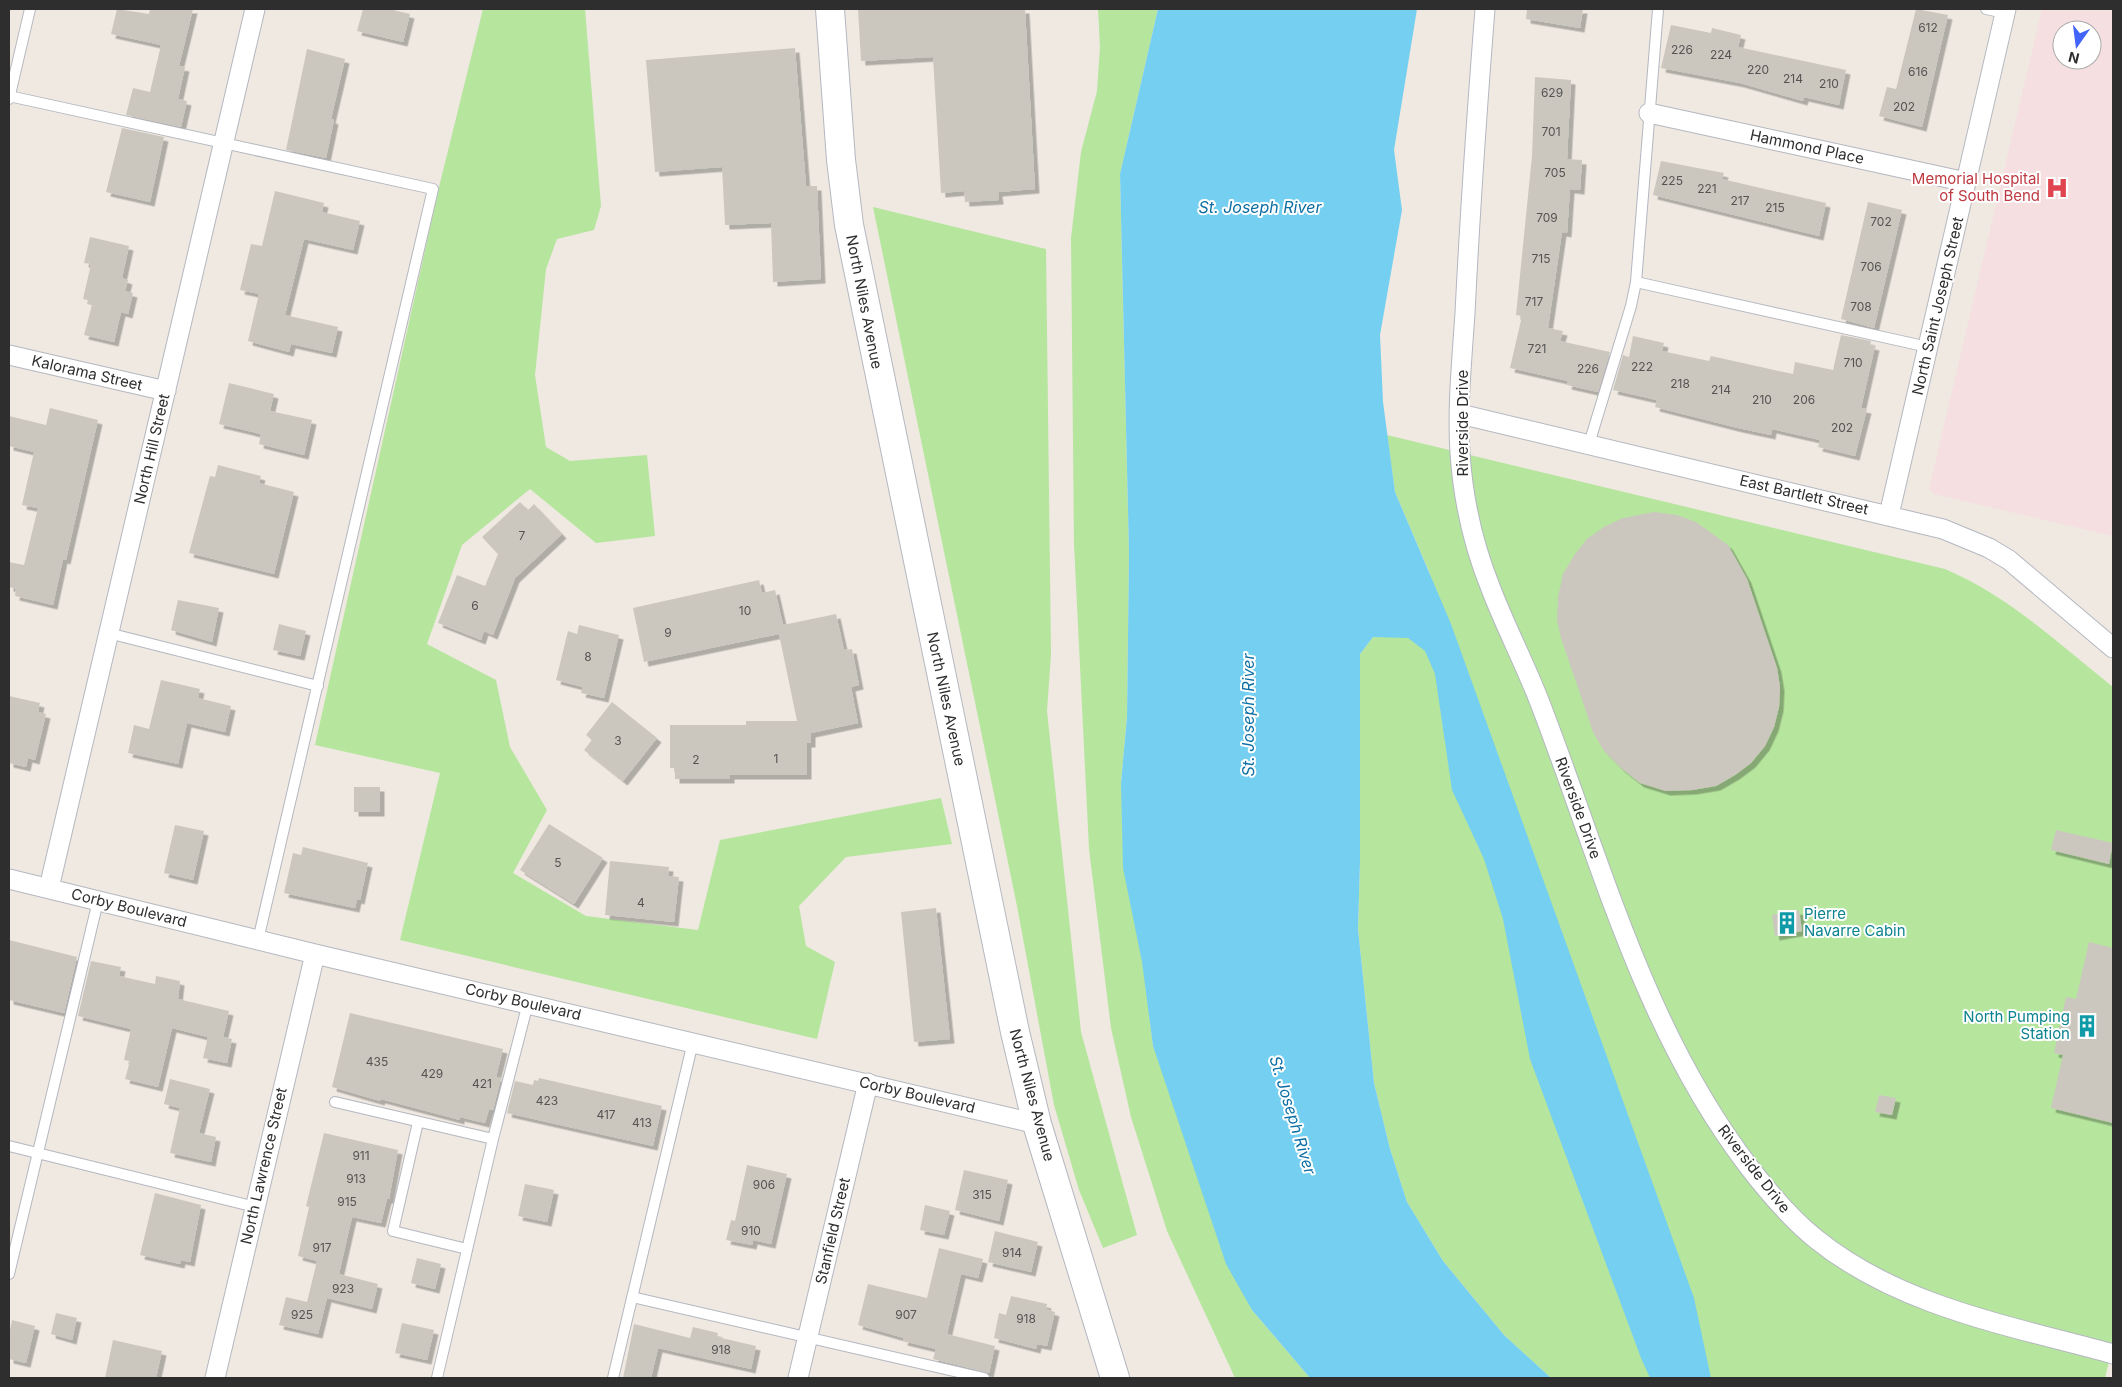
<svg xmlns="http://www.w3.org/2000/svg" width="2122" height="1387" font-family="Inter,sans-serif">
<style>
.medical{fill:#f5dfe0;fill-rule:evenodd}
.green{fill:#b6e59e}
.water{fill:#75cff0}
.building{fill:#cbc7bf;filter:url(#shadow)}
.lines{fill:none;stroke-linecap:round;stroke-linejoin:round}
.lane-casing{stroke:#b4b7c1;stroke-width:12}
.street-casing{stroke:#b4b7c1;stroke-width:21}
.secondary-casing{stroke:#b4b7c1;stroke-width:30}
.lane{stroke:#fff;stroke-width:10}
.street{stroke:#fff;stroke-width:19}
.secondary{stroke:#fff;stroke-width:28}
.labels{text-anchor:middle;stroke-width:4;stroke-linejoin:round;paint-order:stroke}
.number-label{font-size:12px;fill:#555452}
.street-label{font-size:15px;fill:#2e2e2e;stroke:#fff}
.health-label{font-size:15px;fill:#be3a42;stroke:#fff;text-anchor:end}
.culture-label{font-size:15px;fill:#0d838f;stroke:#fff;text-anchor:start}
.water-label{font-size:16px;font-style:italic;fill:#0d6fa3;stroke:#fff}
</style>
<defs>
<filter id="shadow"><feDropShadow dx="4.5" dy="4.5" stdDeviation="0" flood-color="#0004"/></filter>
</defs>
<rect width="100%" height="100%" fill="#efe9e1"/>
<path class="medical" d="M 2042,9 L 2113,9 L 2113,536 L 1934,494 L 1929,489 ZM 2062,30 L 2092,30 L 2092,60 L 2062,60 Z"/>
<path class="green" d="M 483,9 L 585,9 L 601,206 L 594,230 L 557,239 L 546,269 L 535,375 L 546,447 L 570,461 L 647,455 L 655,536 L 596,543 L 530,489 L 462,545 L 427,644 L 496,680 L 510,747 L 547,810 L 513,873 L 586,916 L 698,930 L 720,840 L 941,798 L 952,844 L 846,857 L 799,906 L 806,946 L 835,962 L 817,1039 L 400,940 L 440,773 L 315,745 L 440,183 Z
M 1098,9 L 1158,9 L 1120,174 L 1129,553 L 1127,717 L 1121,783 L 1153,1046 L 1252,1310 L 1310,1378 L 1235,1378 L 1167,1231 L 1131,1117 L 1111,1028 L 1089,849 L 1074,544 L 1071,238 L 1081,152 L 1097,91 L 1100,47 Z
M 873,207 L 1046,249 L 1051,654 L 1047,711 L 1081,1032 L 1137,1235 L 1103,1248 L 1079,1190 L 1054,1105 L 1017,906 Z
M 1387,435 L 1945,569 C 2009,596 2059,644 2113,687 L 2113,1345 L 2105,1378 L 1551,1378 L 1504,1335 L 1443,1261 L 1407,1202 L 1390,1149 L 1374,1083 L 1358,929 L 1360,862 L 1360,654 L 1373,637 L 1430,574 L 1395,492 Z"/>
<path class="water" d="M 1158,9 L 1417,9 L 1394,150 L 1402,210 L 1380,335 L 1383,402 L 1395,492 L 1451,624 L 1694,1298 L 1711,1378 L 1650,1378 L 1641,1358 L 1530,1059 L 1503,919 L 1484,859 L 1452,790 L 1435,674 L 1425,651 L 1408,638 L 1373,637 L 1360,654 L 1360,862 L 1358,929 L 1374,1083 L 1390,1149 L 1407,1202 L 1443,1261 L 1504,1335 L 1551,1378 L 1310,1378 L 1252,1310 L 1226,1264 L 1153,1046 L 1142,962 L 1123,868 L 1121,783 L 1127,717 L 1129,553 L 1120,174 Z"/>
<path class="building" d="M 117,9 L 149,14 L 150,9 L 193,9 L 179,66 L 185,67 L 178,99 L 187,101 L 181,127 L 126,115 L 133,88 L 150,92 L 161,45 L 111,34 Z
M 363,9 L 389,9 L 410,14 L 403,42 L 357,31 Z
M 858,9 L 1025,9 L 1035,189 L 998,192 L 999,200 L 965,202 L 964,191 L 941,193 L 933,57 L 861,61 Z
M 1527,9 L 1583,9 L 1580,28 L 1526,19 Z
M 1916,9 L 1948,15 L 1922,127 L 1879,116 L 1887,87 L 1896,89 Z
M 1671,25 L 1711,33 L 1712,28 L 1741,35 L 1738,47 L 1846,70 L 1839,105 L 1804,97 L 1803,101 L 1740,83 L 1661,68 Z
M 795,48 L 806,186 L 817,186 L 821,279 L 773,282 L 771,223 L 725,225 L 722,167 L 655,172 L 646,60 Z
M 307,49 L 345,59 L 331,119 L 334,120 L 326,158 L 286,150 Z
M 1535,77 L 1571,80 L 1567,159 L 1582,160 L 1580,190 L 1570,189 L 1567,233 L 1562,232 L 1548,328 L 1563,331 L 1560,341 L 1610,352 L 1598,392 L 1567,385 L 1568,381 L 1510,368 L 1522,316 L 1516,315 L 1532,156 Z
M 122,128 L 164,137 L 150,202 L 106,192 Z
M 1661,161 L 1724,173 L 1722,179 L 1826,203 L 1819,236 L 1653,195 Z
M 275,191 L 324,203 L 322,212 L 360,221 L 353,250 L 304,239 L 285,315 L 338,327 L 332,353 L 291,344 L 289,352 L 248,341 L 259,294 L 240,290 L 251,244 L 262,246 Z
M 1868,202 L 1902,210 L 1874,328 L 1841,319 Z
M 90,237 L 129,246 L 122,278 L 128,280 L 125,291 L 133,293 L 128,314 L 121,312 L 114,342 L 84,335 L 92,305 L 87,304 L 88,300 L 83,299 L 91,264 L 84,263 Z
M 1841,335 L 1871,341 L 1870,345 L 1875,346 L 1861,408 L 1867,409 L 1855,456 L 1818,447 L 1820,440 L 1772,429 L 1771,435 L 1738,428 L 1655,407 L 1657,400 L 1613,390 L 1623,355 L 1629,357 L 1633,336 L 1664,343 L 1662,351 L 1709,361 L 1711,356 L 1793,374 L 1795,362 L 1833,370 Z
M 229,383 L 274,394 L 270,411 L 312,420 L 304,455 L 259,444 L 261,434 L 219,424 Z
M 50,408 L 98,420 L 66,560 L 63,559 L 53,605 L 15,596 L 16,589 L 9,587 L 9,562 L 24,565 L 38,508 L 22,505 L 34,452 L 9,446 L 9,416 L 46,425 Z
M 218,465 L 261,476 L 259,483 L 294,492 L 274,574 L 189,553 L 210,476 L 215,477 Z
M 520,502 L 528,510 L 534,504 L 562,534 L 515,578 L 493,635 L 484,631 L 481,640 L 438,623 L 457,575 L 485,586 L 498,554 L 482,537 Z
M 1654,512 L 1677,515 L 1696,522 L 1728,545 L 1747,579 L 1777,668 L 1780,687 L 1779,707 L 1774,727 L 1765,746 L 1751,763 L 1735,775 L 1716,786 L 1692,790 L 1666,791 L 1640,783 L 1621,768 L 1604,751 L 1593,732 L 1561,638 L 1557,620 L 1558,597 L 1563,574 L 1575,554 L 1587,539 L 1604,527 L 1623,518 Z
M 759,580 L 762,593 L 775,590 L 783,625 L 836,614 L 844,650 L 852,649 L 859,685 L 851,687 L 858,723 L 811,733 L 811,743 L 807,743 L 807,775 L 730,775 L 730,779 L 675,779 L 675,768 L 670,768 L 670,725 L 746,725 L 746,721 L 797,721 L 779,634 L 644,662 L 633,608 Z
M 178,600 L 219,608 L 212,642 L 171,630 Z
M 279,624 L 306,631 L 300,656 L 273,650 Z
M 579,625 L 619,635 L 604,698 L 581,693 L 583,687 L 556,680 L 568,631 L 577,634 Z
M 161,680 L 200,689 L 198,698 L 231,706 L 225,732 L 187,723 L 178,764 L 128,753 L 134,725 L 149,729 Z
M 9,696 L 40,703 L 38,712 L 46,714 L 35,760 L 28,758 L 26,767 L 9,763 Z
M 612,702 L 657,738 L 623,781 L 584,750 L 592,740 L 586,735 Z
M 354,787 L 380,787 L 380,812 L 354,812 Z
M 549,824 L 603,858 L 574,904 L 520,870 Z
M 175,825 L 204,831 L 193,880 L 164,873 Z
M 2056,830 L 2113,843 L 2109,864 L 2051,850 Z
M 303,847 L 368,863 L 360,900 L 357,899 L 355,908 L 284,893 L 293,853 L 301,855 Z
M 610,861 L 669,867 L 668,876 L 679,877 L 674,922 L 605,915 Z
M 936,908 L 950,1039 L 914,1042 L 901,912 Z
M 1799,910 L 1802,931 L 1775,936 L 1772,915 Z
M 9,940 L 77,957 L 64,1013 L 9,1000 Z
M 2089,942 L 2113,948 L 2113,1123 L 2051,1108 L 2063,1055 L 2054,1053 L 2066,997 L 2076,999 Z
M 91,961 L 121,967 L 119,976 L 155,984 L 156,976 L 180,981 L 178,999 L 229,1011 L 223,1037 L 232,1039 L 227,1063 L 203,1058 L 208,1037 L 172,1028 L 158,1087 L 125,1079 L 130,1061 L 124,1060 L 131,1029 L 78,1016 Z
M 350,1013 L 503,1049 L 496,1077 L 501,1078 L 493,1110 L 489,1109 L 485,1123 L 460,1117 L 460,1120 L 381,1099 L 380,1101 L 332,1087 Z
M 539,1078 L 662,1106 L 653,1146 L 507,1113 L 515,1081 L 533,1085 L 534,1080 L 538,1081 Z
M 170,1079 L 210,1089 L 199,1133 L 216,1137 L 211,1162 L 170,1153 L 180,1108 L 164,1104 Z
M 1879,1095 L 1896,1098 L 1892,1115 L 1875,1112 Z
M 324,1133 L 398,1150 L 389,1199 L 387,1199 L 381,1223 L 352,1217 L 339,1274 L 378,1284 L 372,1309 L 327,1298 L 318,1334 L 279,1325 L 286,1297 L 307,1302 L 317,1261 L 298,1256 L 309,1207 L 306,1206 Z
M 747,1165 L 787,1174 L 771,1244 L 753,1240 L 752,1245 L 726,1240 L 731,1220 L 735,1221 Z
M 964,1170 L 1008,1180 L 999,1221 L 955,1210 Z
M 525,1184 L 554,1190 L 547,1222 L 518,1216 Z
M 155,1193 L 201,1205 L 190,1262 L 181,1260 L 180,1264 L 140,1255 Z
M 925,1205 L 950,1211 L 944,1235 L 920,1230 Z
M 995,1231 L 1038,1242 L 1031,1272 L 988,1262 Z
M 939,1248 L 983,1259 L 978,1278 L 961,1274 L 947,1334 L 995,1346 L 989,1373 L 933,1359 L 936,1349 L 903,1341 L 904,1338 L 858,1325 L 868,1284 L 927,1298 Z
M 417,1258 L 441,1264 L 435,1289 L 411,1283 Z
M 1011,1296 L 1047,1304 L 1046,1309 L 1055,1312 L 1047,1346 L 1037,1344 L 1036,1349 L 994,1338 L 999,1313 L 1006,1315 Z
M 56,1313 L 77,1318 L 72,1340 L 51,1334 Z
M 12,1320 L 35,1326 L 26,1363 L 9,1359 L 9,1335 Z
M 402,1323 L 434,1330 L 427,1360 L 395,1353 Z
M 634,1324 L 690,1338 L 693,1327 L 718,1333 L 717,1337 L 756,1346 L 751,1369 L 658,1348 L 651,1378 L 623,1378 Z
M 113,1340 L 162,1351 L 156,1378 L 105,1378 Z"/>
<g class="lines">
<defs>
<path id="lane" d="M 1986,9 L 2005,13
M 9,96 L 433,189 L 258,940
M 9,99 L 30,9
M 1636,282 L 1928,347
M 1589,444 L 1631,306 L 1636,282 L 1658,9
M 108,633 L 318,686
M 335,1102 L 493,1139
M 418,1122 L 393,1231 L 467,1249
M 9,1146 L 255,1207
M 9,1274 L 98,901
M 632,1297 L 984,1378
M 437,1378 L 493,1139 L 528,1003
M 613,1378 L 693,1042"/>
<path id="street" d="M 1485,9 C 1477,110 1470,212 1465,313 C 1462,359 1457,407 1460,453 C 1463,499 1474,547 1491,589 C 1506,628 1525,664 1540,703 C 1601,861 1644,1030 1749,1167 C 1769,1193 1790,1218 1816,1239 C 1900,1307 2012,1326 2113,1354
M 1649,113 L 1966,182
M 9,355 L 166,391
M 1460,414 L 1943,529 L 1989,548 L 2009,560 L 2113,648
M 1889,515 L 2006,9
M 9,879 L 315,954 L 1037,1124
M 49,888 L 255,9
M 215,1378 L 315,954
M 798,1378 L 868,1083"/>
<path id="secondary" d="M 830,9 L 841,160 L 849,225 L 1015,1032 L 1037,1124 L 1115,1378"/>
</defs>
<use href="#lane" class="lane-casing"/>
<use href="#street" class="street-casing"/>
<use href="#secondary" class="secondary-casing"/>
<use href="#lane" class="lane"/>
<use href="#street" class="street"/>
<use href="#secondary" class="secondary"/>
</g>
<defs>
<symbol id="hospital-bare" viewBox="-9 -9 18 18"><path d="M-5-5h3v3.5h4V-5h3V5h-3V1.5h-4V5h-3Z" fill="#e0444e" stroke="#fff" stroke-width="2.5" paint-order="stroke"/></symbol>
<symbol id="building-bare" viewBox="-9 -9 18 18"><path d="M-4-6H4V6H1V3H-1V6H-4ZM-2.5-4.3h1.7v1.8h-1.7ZM.8-4.3h1.7v1.8H.8ZM-2.5-1h1.7V.8h-1.7ZM.8-1h1.7V.8H.8Z" fill="#0f9aa8" stroke="#fff" stroke-width="2.5" paint-order="stroke"/></symbol>
</defs>
<g fill-rule="evenodd">
<use href="#hospital-bare" x="2041" y="172" width="32" height="32"/>
<use href="#building-bare" x="1771" y="907" width="32" height="32"/>
<use href="#building-bare" x="2071" y="1010" width="32" height="32"/>
</g>
<g class="labels">
<g class="number-label">
<text x="1928" y="32">612</text>
<text x="1682" y="54">226</text>
<text x="1721" y="59">224</text>
<text x="1758" y="74">220</text>
<text x="1918" y="76">616</text>
<text x="1793" y="83">214</text>
<text x="1829" y="88">210</text>
<text x="1552" y="97">629</text>
<text x="1904" y="111">202</text>
<text x="1551" y="136">701</text>
<text x="1555" y="177">705</text>
<text x="1672" y="185">225</text>
<text x="1707" y="193">221</text>
<text x="1740" y="205">217</text>
<text x="1775" y="212">215</text>
<text x="1547" y="222">709</text>
<text x="1881" y="226">702</text>
<text x="1541" y="263">715</text>
<text x="1871" y="271">706</text>
<text x="1534" y="306">717</text>
<text x="1861" y="311">708</text>
<text x="1537" y="353">721</text>
<text x="1853" y="367">710</text>
<text x="1642" y="371">222</text>
<text x="1588" y="373">226</text>
<text x="1680" y="388">218</text>
<text x="1721" y="394">214</text>
<text x="1762" y="404">210</text>
<text x="1804" y="404">206</text>
<text x="1842" y="432">202</text>
<text x="522" y="540">7</text>
<text x="475" y="610">6</text>
<text x="745" y="615">10</text>
<text x="668" y="637">9</text>
<text x="588" y="661">8</text>
<text x="618" y="745">3</text>
<text x="776" y="763">1</text>
<text x="696" y="764">2</text>
<text x="558" y="867">5</text>
<text x="641" y="907">4</text>
<text x="377" y="1066">435</text>
<text x="432" y="1078">429</text>
<text x="482" y="1088">421</text>
<text x="547" y="1105">423</text>
<text x="606" y="1119">417</text>
<text x="642" y="1127">413</text>
<text x="361" y="1160">911</text>
<text x="356" y="1183">913</text>
<text x="764" y="1189">906</text>
<text x="982" y="1199">315</text>
<text x="347" y="1206">915</text>
<text x="751" y="1235">910</text>
<text x="322" y="1252">917</text>
<text x="1012" y="1257">914</text>
<text x="343" y="1293">923</text>
<text x="302" y="1319">925</text>
<text x="906" y="1319">907</text>
<text x="1026" y="1323">918</text>
<text x="721" y="1354">918</text>
</g>
<g class="street-label">
<text transform="translate(1807 147) rotate(12)" y="5">Hammond Place</text>
<text transform="translate(864 302) rotate(79)" y="5">North Niles Avenue</text>
<text transform="translate(1938 306) rotate(-77)" y="5">North Saint Joseph Street</text>
<text transform="translate(87 373) rotate(13)" y="5">Kalorama Street</text>
<text transform="translate(1463 423) rotate(-90)" y="5">Riverside Drive</text>
<text transform="translate(152 449) rotate(-77)" y="5">North Hill Street</text>
<text transform="translate(1804 495) rotate(13)" y="5">East Bartlett Street</text>
<text transform="translate(946 699) rotate(78)" y="5">North Niles Avenue</text>
<text transform="translate(1578 808) rotate(70)" y="5">Riverside Drive</text>
<text transform="translate(129 908) rotate(14)" y="5">Corby Boulevard</text>
<text transform="translate(523 1002) rotate(13)" y="5">Corby Boulevard</text>
<text transform="translate(917 1095) rotate(13)" y="5">Corby Boulevard</text>
<text transform="translate(1032 1095) rotate(75)" y="5">North Niles Avenue</text>
<text transform="translate(264 1166) rotate(-77)" y="5">North Lawrence Street</text>
<text transform="translate(1754 1169) rotate(52)" y="5">Riverside Drive</text>
<text transform="translate(833 1231) rotate(-77)" y="5">Stanfield Street</text>
</g>
<g class="health-label">
<text x="2040" y="184">Memorial Hospital<tspan x="2040" dy="17">of South Bend</tspan></text>
</g>
<g class="culture-label">
<text x="1804" y="919">Pierre<tspan x="1804" dy="17">Navarre Cabin</tspan></text>
<text x="2070" y="1022" text-anchor="end">North Pumping<tspan x="2070" dy="17">Station</tspan></text>
</g>
<g class="water-label">
<text x="1260" y="213">St. Joseph River</text>
<text transform="translate(1248 715) rotate(-90)" y="6">St. Joseph River</text>
<text transform="translate(1293 1115) rotate(73)" y="6">St. Joseph River</text>
</g>
</g>
<rect width="2122" height="1387" fill="none" stroke="#2e2e2e" stroke-width="20"/>
<g transform="translate(2077 45) rotate(194)"><circle r="24" fill="#ffffff" stroke="#ababab"/>
<path d="M0-4L9 19L0 12L-9 19Z" fill="#4264fb"/>
<text y="-8" font-size="14" font-weight="bold" text-anchor="middle" fill="#2e2e2e">N</text>
</g>
</svg>
